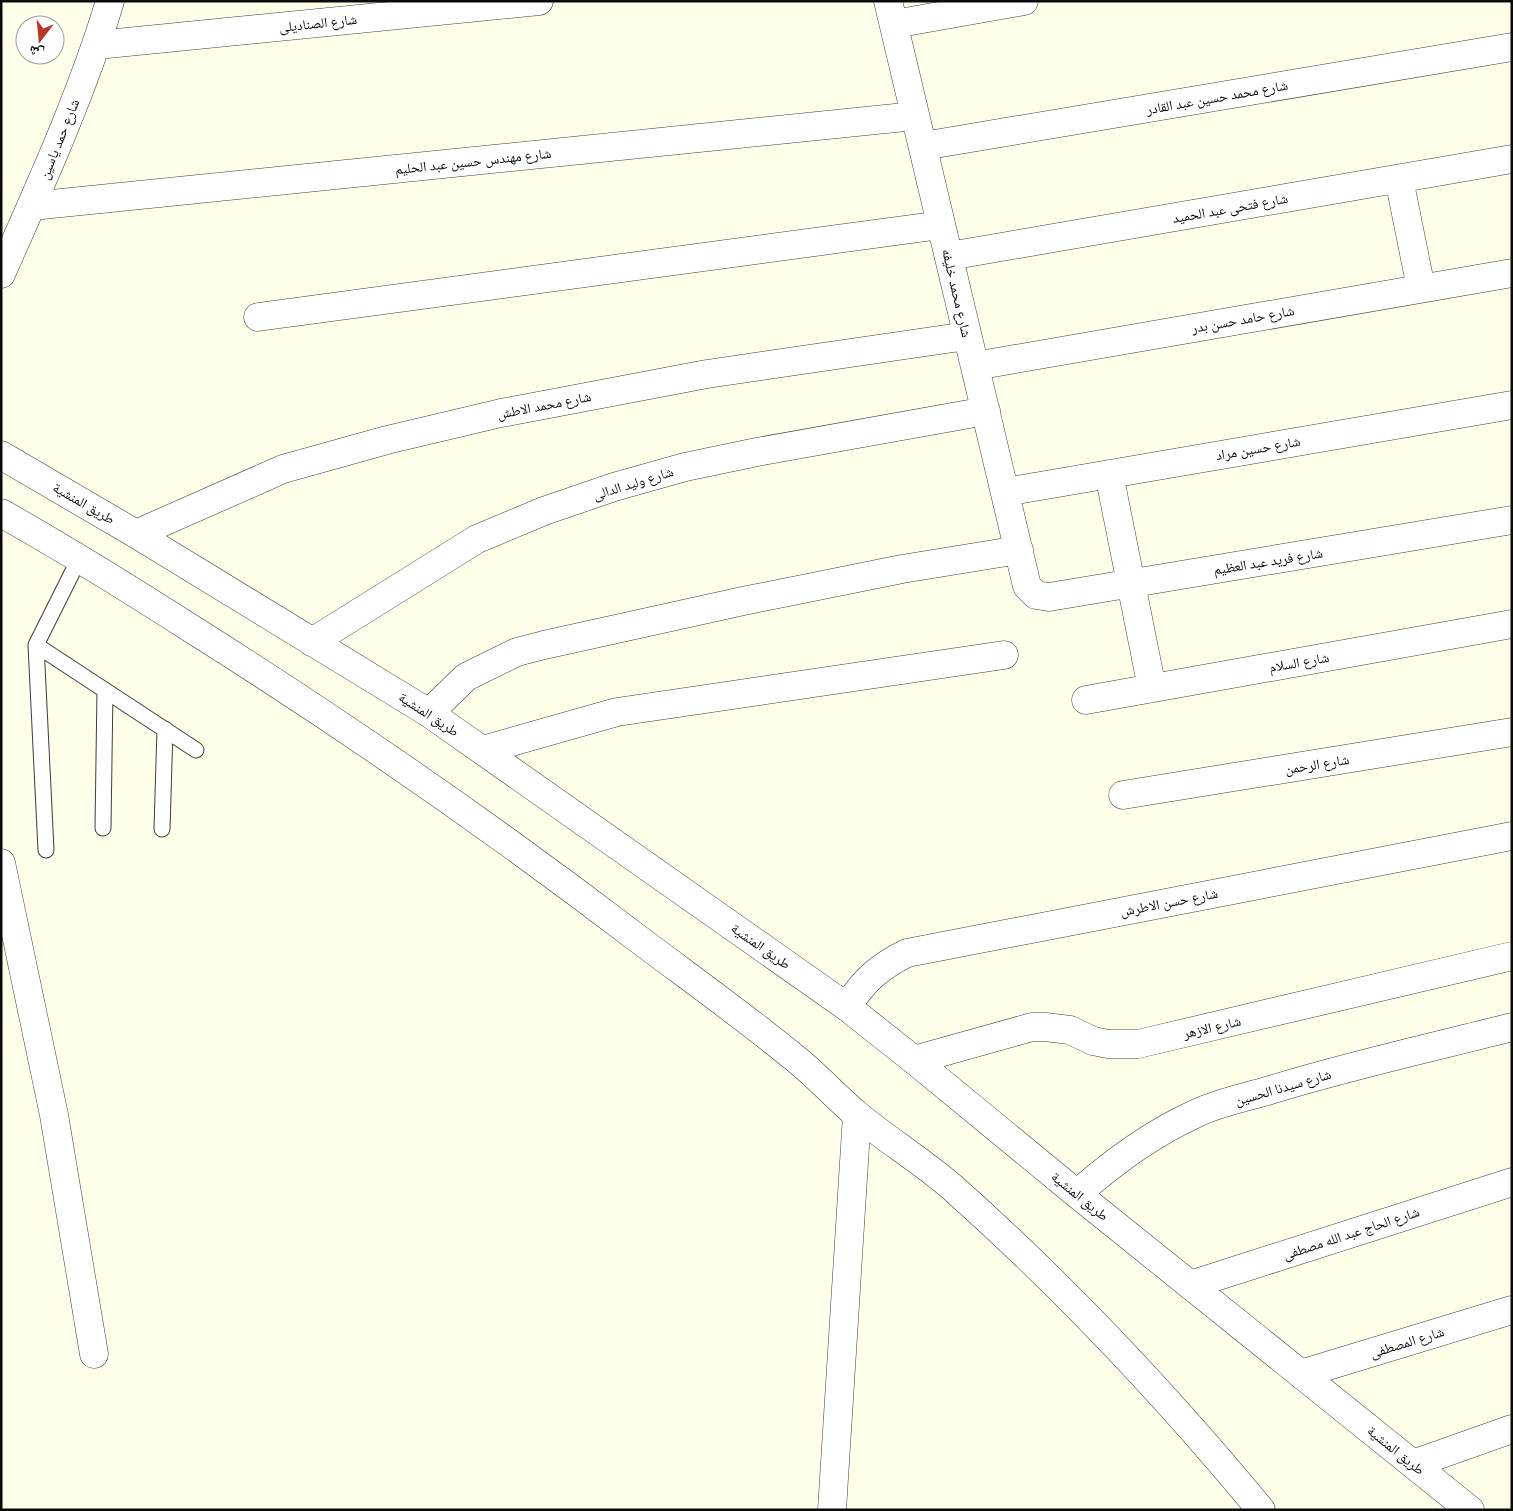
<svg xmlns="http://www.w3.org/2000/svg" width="1513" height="1511" font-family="'Source Serif 4','Noto Naskh Arabic',serif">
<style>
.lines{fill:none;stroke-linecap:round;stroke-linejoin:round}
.service-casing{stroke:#3d3d3d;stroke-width:17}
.minor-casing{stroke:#3d3d3d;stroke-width:29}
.tertiary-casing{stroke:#3d3d3d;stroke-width:29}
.service{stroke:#fff;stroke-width:15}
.minor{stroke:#fff;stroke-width:28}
.tertiary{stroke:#fff;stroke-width:28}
.labels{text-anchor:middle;stroke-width:5;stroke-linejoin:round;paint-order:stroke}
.street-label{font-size:14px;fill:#0a0a0a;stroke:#fff}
</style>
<rect width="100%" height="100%" fill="#fffee8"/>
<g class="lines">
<defs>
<path id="service" d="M 36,645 L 196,750
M 103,828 L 105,690
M 162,829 L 165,729
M 46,850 L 36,645 L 79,559"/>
<path id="minor" d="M 888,1 L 1027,586 L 1036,595 L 1049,597 L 1512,520
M 894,24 L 1024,1
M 97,45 L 539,1
M 923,146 L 1512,47
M 1399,179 L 1421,288
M 32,206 L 915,116
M 949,256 L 1512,159
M 1,274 C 40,186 82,94 110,1
M 258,317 L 941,225
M 975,366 L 1512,273
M 1109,474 L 1152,688
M 1005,492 L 1512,405
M 136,534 L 283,469 L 387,440 L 501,413 L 707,374 L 967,336
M 312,642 L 477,539 L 544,511 L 614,487 L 685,467 L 757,452 L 986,411
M 1086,700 L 1512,624
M 429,713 L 466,677 L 517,652 L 544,645 L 743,601 L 902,569 L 1019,550
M 483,750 L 617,712 L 1004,655
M 1123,795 L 1512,732
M 1,863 L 54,1115 L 94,1354
M 847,1007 C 864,980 879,967 907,953 L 1512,836
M 914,1060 L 1032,1027 L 1045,1027 L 1070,1030 L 1093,1041 L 1108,1044 L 1138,1044 L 1512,956
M 1077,1194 C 1113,1162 1151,1134 1195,1114 C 1217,1103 1243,1098 1267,1091 C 1347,1066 1430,1048 1512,1027
M 1190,1285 L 1512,1182
M 1301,1374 L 1512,1310
M 1413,1464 L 1512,1429
M 832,1510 L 857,1115"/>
<path id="tertiary" d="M 1,455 L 136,534 L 429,713 L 847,1007 L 914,1060 L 1077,1194 L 1470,1510
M 1,513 C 67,550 131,590 195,631 C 349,728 497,831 641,941 C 693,980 746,1018 796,1059 C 817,1076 835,1096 856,1114 C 887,1140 922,1161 953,1188 C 1064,1287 1166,1395 1261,1510"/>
</defs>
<use href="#service" class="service-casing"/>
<use href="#minor" class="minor-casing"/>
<use href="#tertiary" class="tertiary-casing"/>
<use href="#service" class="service"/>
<use href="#minor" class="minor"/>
<use href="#tertiary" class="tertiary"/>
</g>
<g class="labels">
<g class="street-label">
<text transform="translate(318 23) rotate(-6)" y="5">شارع الصناديلى</text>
<text transform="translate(1217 97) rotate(-10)" y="5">شارع محمد حسين عبد القادر</text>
<text transform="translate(59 139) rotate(-68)" y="5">شارع حمد ياسين</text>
<text transform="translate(473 161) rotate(-6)" y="5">شارع مهندس حسين عبد الحليم</text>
<text transform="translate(1230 208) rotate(-10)" y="5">شارع فتحى عبد الحميد</text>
<text transform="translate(957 293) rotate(77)" y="5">شارع محمد خليفه</text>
<text transform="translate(1243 319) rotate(-10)" y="5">شارع حامد حسن بدر</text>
<text transform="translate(544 405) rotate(-11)" y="5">شارع محمد الاطش</text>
<text transform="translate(1258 448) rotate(-10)" y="5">شارع حسين مراد</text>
<text transform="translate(633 483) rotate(-17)" y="5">شارع وليد الدالى</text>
<text transform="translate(84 503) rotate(30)" y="5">طريق المنشية</text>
<text transform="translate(1268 561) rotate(-9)" y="5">شارع فريد عبد العظيم</text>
<text transform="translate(1299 662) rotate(-10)" y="5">شارع السلام</text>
<text transform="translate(429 714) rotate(33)" y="5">طريق المنشية</text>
<text transform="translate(1317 764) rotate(-9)" y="5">شارع الرحمن</text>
<text transform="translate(1169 902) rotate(-11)" y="5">شارع حسن الاطرش</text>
<text transform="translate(761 946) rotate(35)" y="5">طريق المنشية</text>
<text transform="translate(1212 1027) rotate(-13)" y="5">شارع الازهر</text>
<text transform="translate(1283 1087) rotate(-16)" y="5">شارع سيدنا الحسين</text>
<text transform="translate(1080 1196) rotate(39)" y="5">طريق المنشية</text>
<text transform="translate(1351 1233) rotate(-18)" y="5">شارع الحاج عبد الله مصطفى</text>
<text transform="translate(1407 1342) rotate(-17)" y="5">شارع المصطفى</text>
<text transform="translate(1396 1450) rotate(39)" y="5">طريق المنشية</text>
</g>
</g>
<rect width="1513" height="1511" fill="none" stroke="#0a0a0a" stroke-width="5"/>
<g transform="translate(40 40) rotate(196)"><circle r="24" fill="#ffffff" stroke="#9d9d9d"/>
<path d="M0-4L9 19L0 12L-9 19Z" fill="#b73726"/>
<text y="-8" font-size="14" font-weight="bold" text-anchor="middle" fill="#0a0a0a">ش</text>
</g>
</svg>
